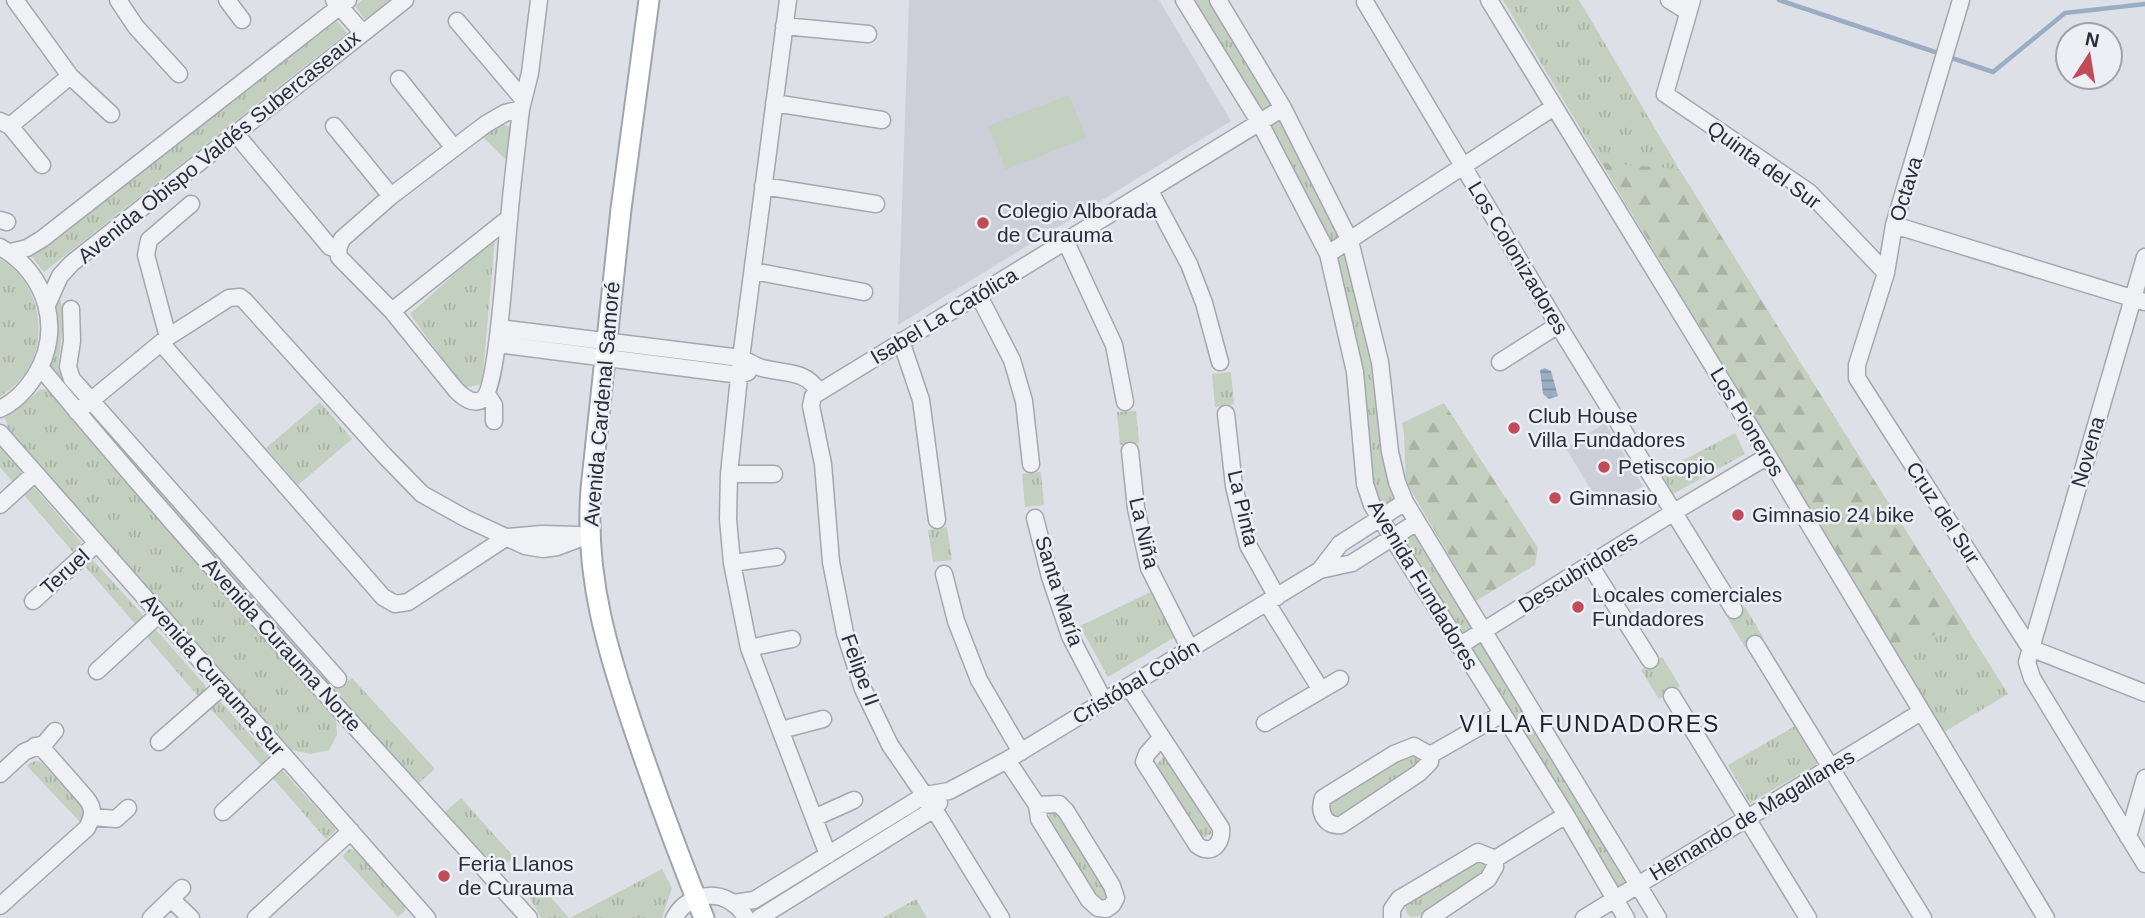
<svg xmlns="http://www.w3.org/2000/svg" width="2145" height="918" font-family="Helvetica,sans-serif">
<style>
.built{fill:#cccfd7}
.grass{fill:url(#grass-tufts)}
.forest{fill:url(#forest-firs)}
.pitch{fill:#c3cfbf}
.water{fill:url(#water-rules)}
.lines{fill:none;stroke-linecap:round;stroke-linejoin:round}
.stream{stroke:#9badc3;stroke-width:4.5}
.minor-casing{stroke:#a3a7af;stroke-width:19}
.major-casing{stroke:#9ea4b0;stroke-width:23}
.minor{stroke:#f0f1f4;stroke-width:16}
.major{stroke:#fff;stroke-width:19}
.poi-dot{fill:#c24b59;stroke:#eceff4;stroke-width:2.5}
.labels{text-anchor:middle;stroke-width:5;stroke-linejoin:round;paint-order:stroke}
.street-label{font-size:21px;fill:#282e3b;stroke:#eceff4}
.poi-label{font-size:21px;fill:#282e3b;stroke:#eceff4;text-anchor:start}
.neighbourhood-label{font-size:23px;letter-spacing:2px;fill:#1a202c;stroke:#eceff4}
</style>
<defs>
<pattern id="grass-tufts" width="24" height="20" patternUnits="userSpaceOnUse" patternTransform="scale(1.75)"><rect width="24" height="20" fill="#c3cfbf"/><path d="M3 7l-1-3M5 7V3M7 7l1-3M15 17l-1-3M17 17v-4M19 17l1-3" fill="none" stroke="#a8b2a5"/></pattern>
<pattern id="forest-firs" width="22" height="20" patternUnits="userSpaceOnUse" patternTransform="scale(1.75)"><rect width="22" height="20" fill="#c3cfbf"/><path d="M5 1l3.5 6h-7zM16 11l3.5 6h-7z" fill="#a8b2a5"/></pattern>
<pattern id="water-rules" width="6" height="5" patternUnits="userSpaceOnUse" patternTransform="scale(1.75)"><rect width="6" height="5" fill="#9badc3"/><path d="M0 2.5h6" fill="none" stroke="#7e8da0"/></pattern>
</defs>
<rect width="100%" height="100%" fill="#dde0e6"/>
<path class="built" d="M 909,0 L 1159,0 L 1231,121 L 898,325 Z
M 1605,423 L 1643,486 L 1603,510 L 1566,448 Z"/>
<path class="grass" d="M 362,0 L 393,0 L 366,21 L 355,6 Z
M 1189,0 L 1211,0 L 1273,103 L 1267,111 L 1257,113 Z
M 1503,0 L 1579,0 L 1679,169 L 2008,694 L 1944,732 Z
M 337,21 L 347,33 L 44,272 L 31,256 Z
M 1282,119 L 1340,234 L 1336,240 L 1326,240 L 1268,129 L 1275,120 Z
M 494,122 L 511,127 L 506,160 L 479,133 Z
M 495,238 L 482,384 L 464,388 L 410,314 Z
M 1341,252 L 1348,255 L 1377,368 L 1386,471 L 1395,500 L 1386,507 L 1380,507 L 1371,482 L 1333,258 Z
M 0,259 C 36,279 49,329 30,365 C 23,379 12,388 0,397 Z
M 60,299 L 64,316 L 58,366 L 74,386 L 69,391 L 49,367 L 57,323 L 55,300 Z
M 1231,372 L 1234,404 L 1215,407 L 1212,374 Z
M 41,389 L 50,391 L 336,717 L 337,735 L 329,750 L 311,754 L 292,750 L 9,431 L 5,418 Z
M 320,402 L 352,439 L 298,485 L 266,448 Z
M 1136,411 L 1139,443 L 1120,445 L 1117,412 Z
M 93,413 L 306,649 L 307,661 L 91,418 Z
M 1735,433 L 1745,454 L 1673,494 L 1661,472 Z
M 0,448 L 21,472 L 20,476 L 13,482 L 0,467 Z
M 1041,472 L 1044,505 L 1025,507 L 1022,474 Z
M 30,487 L 35,488 L 81,542 L 80,546 L 73,552 L 23,494 Z
M 947,527 L 952,560 L 933,562 L 928,530 Z
M 1416,530 L 1474,626 L 1469,632 L 1461,635 L 1402,538 Z
M 91,558 L 143,615 L 143,618 L 136,625 L 83,564 Z
M 1151,592 L 1175,637 L 1108,677 L 1080,626 Z
M 1745,607 L 1763,637 L 1745,647 L 1727,617 Z
M 153,630 L 156,630 L 205,685 L 206,689 L 198,696 L 146,636 Z
M 1476,644 L 1485,644 L 1629,881 L 1624,888 L 1615,889 L 1471,652 Z
M 1662,657 L 1680,686 L 1659,699 L 1641,670 Z
M 320,663 L 341,686 L 352,678 L 435,769 L 419,783 L 323,679 Z
M 216,700 L 220,701 L 269,756 L 269,759 L 262,766 L 209,707 Z
M 1795,726 L 1817,764 L 1750,803 L 1728,765 Z
M 1415,750 L 1422,753 L 1422,762 L 1337,816 L 1329,816 L 1328,801 Z
M 1164,755 L 1212,833 L 1200,840 L 1155,768 Z
M 38,761 L 42,763 L 85,810 L 82,824 L 27,766 L 32,762 Z
M 278,770 L 282,770 L 335,828 L 335,832 L 326,839 L 271,776 Z
M 461,798 L 514,857 L 503,866 L 481,853 L 445,812 Z
M 919,804 L 924,807 L 751,915 L 749,908 Z
M 1054,811 L 1060,811 L 1109,892 L 1108,897 L 1102,900 L 1097,898 L 1049,820 L 1049,814 Z
M 350,849 L 355,850 L 405,905 L 405,911 L 398,917 L 342,856 Z
M 1479,857 L 1489,860 L 1489,873 L 1418,916 L 1411,917 L 1407,914 L 1405,904 Z
M 662,869 L 672,888 L 662,918 L 570,918 Z
M 538,883 L 569,918 L 541,918 L 527,893 Z
M 916,899 L 927,918 L 882,918 Z"/>
<path class="forest" d="M 1602,163 L 1679,169 L 1965,625 L 1894,648 Z
M 1444,403 L 1538,548 L 1535,565 L 1476,601 L 1406,482 L 1404,433 L 1402,423 Z"/>
<path class="pitch" d="M 1069,95 L 1086,138 L 1006,170 L 988,126 Z"/>
<path class="water" d="M 1545,368 L 1551,371 L 1558,396 L 1549,399 L 1543,394 L 1540,370 Z"/>
<g class="lines">
<path class="stream" d="M 1779,0 L 1941,54
M 1949,57 L 1993,72 L 2065,13 L 2145,4"/>
<defs>
<path id="minor" d="M 15,0 L 70,76 L 111,114
M 118,0 L 136,27 L 179,74
M 227,0 L 242,20
M 334,0 L 362,32
M 788,0 L 741,358 L 729,474 L 728,519 L 732,563 L 749,648 L 828,855
M 1184,0 L 1260,123 L 1328,254 L 1355,372 L 1365,484 L 1372,505 L 1566,815 L 1626,918
M 1218,0 L 1283,108 L 1350,241 L 1380,362 L 1390,452 L 1397,482 L 1405,502 L 1658,918
M 1489,0 L 1768,456 L 2046,918
M 1669,0 L 1688,12
M 1692,0 L 1665,94 L 1809,192 L 1886,273
M 1961,0 L 1894,225 L 1886,273 L 1857,365 L 1857,378 L 2030,648
M 1365,2 L 1558,325 L 1734,610
M 457,21 L 523,99
M 784,26 L 868,34
M 399,79 L 454,148
M 774,103 L 882,120
M 0,121 L 10,126 L 42,165
M 10,126 L 70,76
M 334,126 L 391,196
M 235,133 L 330,247 L 338,249 L 339,257 L 392,311 L 456,390 C 463,397 473,406 483,399 C 498,387 506,247 509,220 C 512,183 517,146 521,109 L 530,73 L 539,0
M 763,186 L 876,204
M 1150,191 L 1189,264 L 1204,303 L 1220,362
M 0,220 L 7,222
M 1894,225 L 2145,302
M 1066,242 L 1114,345 L 1125,402
M 0,247 C 47,273 64,330 35,376 C 26,390 15,402 0,409
M 338,249 L 342,239 L 391,196 L 486,124 L 505,113 L 521,109
M 11,252 L 27,248 L 42,239 L 348,0
M 1328,254 L 1554,107
M 2145,257 L 2027,662 L 2032,678 L 2145,864
M 753,271 L 864,292
M 979,296 L 1012,360 L 1024,401 L 1031,464
M 47,305 L 60,276 L 72,263 L 405,0
M 71,309 L 72,341 L 68,367 L 72,379 L 338,679
M 392,311 L 509,218
M 499,328 L 741,358 C 748,361 755,366 762,368 C 784,374 806,370 818,391
M 168,337 L 146,255 L 149,240 L 191,204
M 901,341 L 921,400 L 937,520
M 162,344 L 383,597 L 395,604 L 408,602 L 507,537 L 542,534 L 579,535
M 497,344 L 740,375 L 748,372
M 1500,362 L 1558,325
M 40,367 C 197,556 364,736 529,918
M 487,394 L 494,405 L 494,421
M 77,412 L 168,337 L 229,298 L 240,297 L 245,301 L 384,455 L 422,494 L 465,518 L 525,546 L 543,549 L 557,547 L 589,535
M 1226,414 L 1234,486 L 1248,545 L 1277,597
M 0,433 L 427,918
M 1130,451 L 1136,508 L 1149,568 L 1190,649
M 729,474 L 774,474
M 0,505 L 35,473
M 1035,518 L 1050,577 L 1070,636 L 1104,701
M 732,563 L 777,557
M 1590,565 L 1650,660
M 1320,570 L 1340,544 L 1405,502
M 944,574 L 956,621 L 979,680 L 1021,752
M 33,601 L 97,543
M 1267,603 L 1321,690
M 1755,644 L 1923,918
M 1459,646 L 1674,512 L 1768,456
M 749,648 L 792,639
M 2030,648 L 2145,693
M 97,671 L 159,614
M 1129,687 L 1221,828 C 1223,842 1212,857 1197,845 L 1144,762 L 1147,754 L 1161,738
M 1672,696 L 1808,918
M 1265,723 L 1340,679
M 781,730 L 823,719
M 159,742 L 223,686
M 1430,755 L 1414,746 L 1394,754 L 1323,798 C 1318,812 1325,827 1341,825 L 1419,773 L 1430,762 L 1430,755 L 1502,714
M 1007,760 L 1037,805 L 1039,819 L 1089,900 L 1098,908 L 1106,909 L 1112,905 L 1116,898 L 1112,886 L 1066,811 L 1059,804 L 1037,805
M 0,774 L 24,752 L 45,743 L 55,731
M 223,812 L 284,756
M 93,817 L 116,819 L 128,808
M 814,818 L 854,800
M 2128,837 L 2145,778
M 1495,859 L 1566,815
M 171,899 L 191,918
M 733,903 L 754,900 L 925,795 L 949,791 L 1007,760 L 1320,570 L 1352,563 L 1417,522
M 0,906 L 87,828 C 93,816 95,809 86,798 L 43,749 L 35,746
M 151,918 L 182,888
M 256,918 L 351,831
M 674,918 C 690,889 730,888 746,918
M 759,918 L 934,809 L 939,803
M 1001,918 L 934,809 L 890,745 L 863,689 L 845,633 L 831,562 L 823,464 L 811,406 L 813,396 L 1283,108
M 1392,918 L 1392,909 L 1399,899 L 1478,852 L 1495,859
M 1430,918 L 1488,879 L 1495,867 L 1495,859
M 1584,918 L 1921,712"/>
<path id="major" d="M 649,0 L 621,209 L 591,489 C 584,578 609,656 637,738 C 658,799 680,859 704,918"/>
</defs>
<use href="#minor" class="minor-casing"/>
<use href="#major" class="major-casing"/>
<use href="#minor" class="minor"/>
<use href="#major" class="major"/>
</g>
<g class="poi-dot">
<circle cx="983" cy="223" r="7"/>
<circle cx="1514" cy="428" r="7"/>
<circle cx="1604" cy="467" r="7"/>
<circle cx="1555" cy="498" r="7"/>
<circle cx="1738" cy="515" r="7"/>
<circle cx="1578" cy="607" r="7"/>
<circle cx="444" cy="876" r="7"/>
</g>
<g class="labels">
<g class="street-label">
<text transform="translate(219 147) rotate(-39)" y="7">Avenida Obispo Valdés Subercaseaux</text>
<text transform="translate(1764 165) rotate(36)" y="7">Quinta del Sur</text>
<text transform="translate(1906 189) rotate(-73)" y="7">Octava</text>
<text transform="translate(1518 258) rotate(59)" y="7">Los Colonizadores</text>
<text transform="translate(944 316) rotate(-31)" y="7">Isabel La Católica</text>
<text transform="translate(602 404) rotate(-85)" y="7">Avenida Cardenal Samoré</text>
<text transform="translate(1747 422) rotate(59)" y="7">Los Pioneros</text>
<text transform="translate(2088 452) rotate(-74)" y="7">Novena</text>
<text transform="translate(1243 508) rotate(77)" y="7">La Pinta</text>
<text transform="translate(1943 513) rotate(57)" y="7">Cruz del Sur</text>
<text transform="translate(1144 533) rotate(77)" y="7">La Niña</text>
<text transform="translate(65 572) rotate(-42)" y="7">Teruel</text>
<text transform="translate(1578 572) rotate(-32)" y="7">Descubridores</text>
<text transform="translate(1423 585) rotate(59)" y="7">Avenida Fundadores</text>
<text transform="translate(1059 591) rotate(72)" y="7">Santa María</text>
<text transform="translate(282 645) rotate(48)" y="7">Avenida Curauma Norte</text>
<text transform="translate(860 670) rotate(70)" y="7">Felipe II</text>
<text transform="translate(213 675) rotate(49)" y="7">Avenida Curauma Sur</text>
<text transform="translate(1136 682) rotate(-31)" y="7">Cristóbal Colón</text>
<text transform="translate(1752 815) rotate(-31)" y="7">Hernando de Magallanes</text>
</g>
<g class="poi-label">
<text x="997" y="218">Colegio Alborada<tspan x="997" dy="24">de Curauma</tspan></text>
<text x="1528" y="423">Club House<tspan x="1528" dy="24">Villa Fundadores</tspan></text>
<text x="1618" y="474">Petiscopio</text>
<text x="1569" y="505">Gimnasio</text>
<text x="1752" y="522">Gimnasio 24 bike</text>
<text x="1592" y="602">Locales comerciales<tspan x="1592" dy="24">Fundadores</tspan></text>
<text x="458" y="871">Feria Llanos<tspan x="458" dy="24">de Curauma</tspan></text>
</g>
<g class="neighbourhood-label">
<text x="1590" y="732">VILLA FUNDADORES</text>
</g>
</g>
<g transform="translate(2089 56) rotate(12)"><circle r="33" fill="#eceff4" stroke="#9ea2aa" stroke-width="2"/>
<path d="M0-5L12 26L0 18L-12 26Z" fill="#c24b59"/>
<text y="-10" font-size="19" font-weight="bold" text-anchor="middle" fill="#282e3b">N</text>
</g>
</svg>
